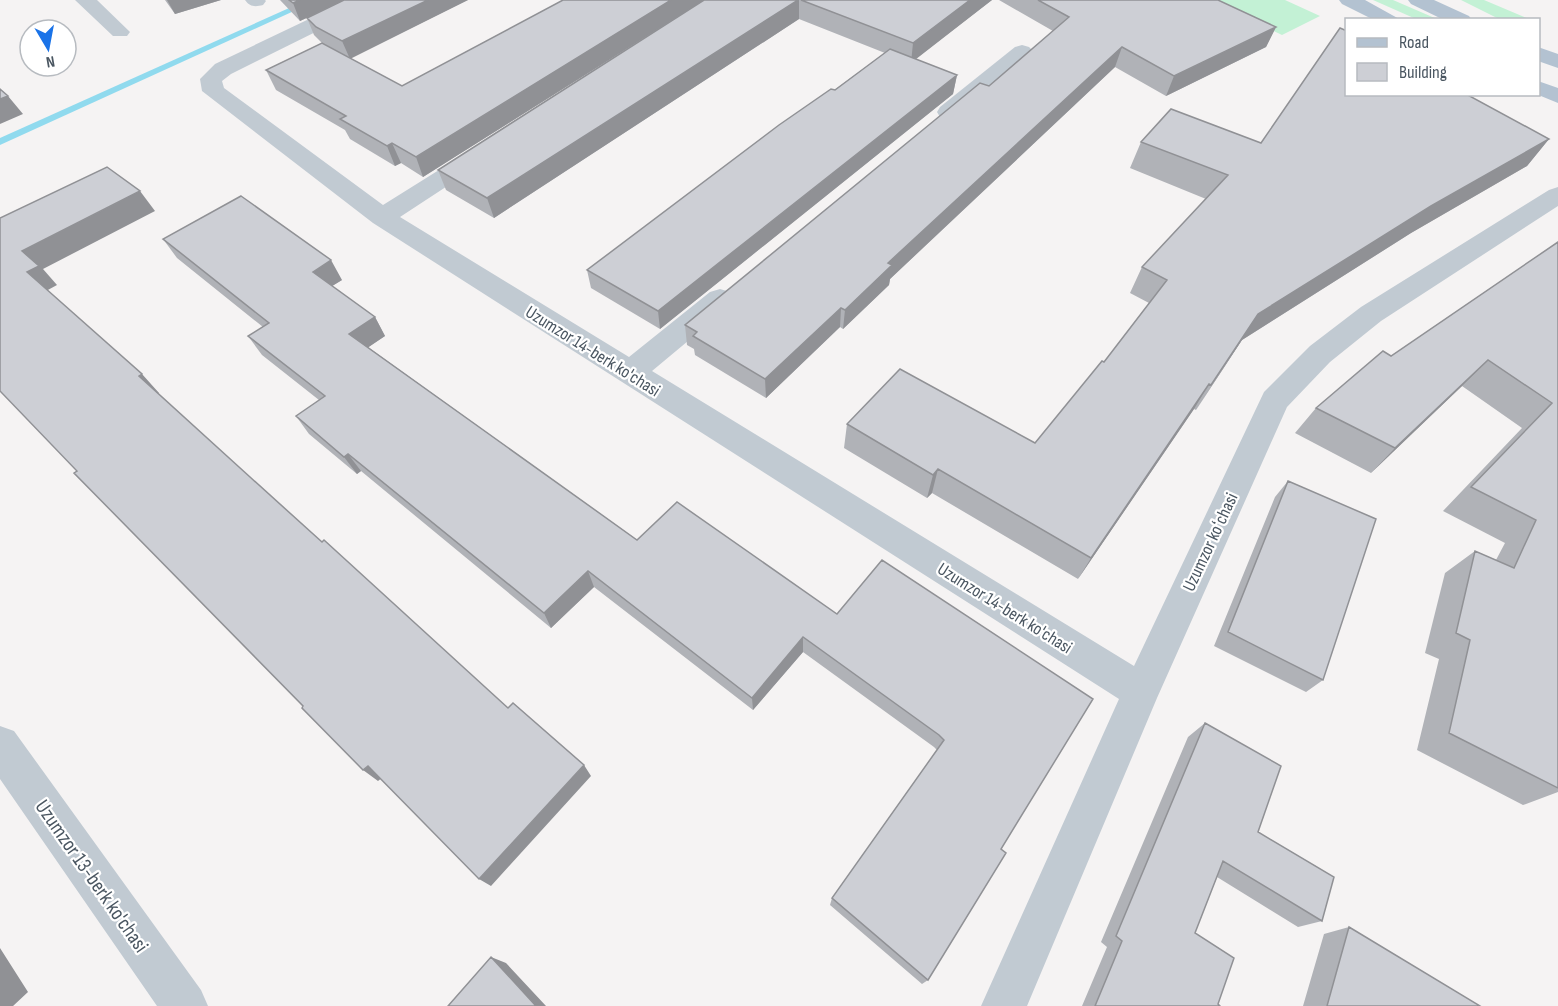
<svg xmlns="http://www.w3.org/2000/svg" width="1558" height="1006" font-family="'Sofia Sans Condensed',sans-serif">
<style>
.green{fill:#c3f1d5}
.lines{fill:none;stroke-linecap:round;stroke-linejoin:round}
.stream{fill:#90daee;fill-rule:evenodd}
.street{fill:#c1cad2;fill-rule:evenodd}
.primary{fill:#b3c2d1;fill-rule:evenodd}
.wall{fill:#b0b2b7}
.shaded-wall{fill:#909195}
.building{fill:#cdcfd5;stroke:#909195;stroke-width:1.5}
.labels{text-anchor:middle;stroke-width:4.5;stroke-linejoin:round;paint-order:stroke}
.street-label{font-size:18px;fill:#4a5661;stroke:#fff}
.near-street-label{font-size:21px;fill:#4a5661;stroke:#fff}
</style>
<rect width="100%" height="100%" fill="#f5f3f3"/>
<path class="green" d="M 1209,0 L 1285,0 L 1320,16 L 1282,35 Z
M 1373,0 L 1393,0 L 1437,19 L 1416,19 Z
M 1461,0 L 1484,0 L 1529,19 L 1499,19 Z"/>
<g class="lines">
<path class="stream" d="M 307,0 L 318,0 L 0,145 L 0,138 Z"/>
<path class="street" d="M 75,0 L 97,0 L 130,32 L 127,36 L 113,36 Z
M 245,0 L 265,0 L 266,1 L 263,5 C 255,7 250,7 245,0 Z
M 349,0 L 375,0 L 372,4 L 231,74 L 222,81 L 224,88 L 383,205 L 471,150 L 487,150 L 491,155 L 487,160 L 400,217 L 629,357 L 710,292 L 720,289 L 730,292 L 734,299 L 730,306 L 652,371 L 1134,666 L 1264,392 L 1310,346 L 1361,307 L 1549,190 L 1558,187 L 1558,206 L 1381,321 L 1330,362 L 1287,407 L 1157,698 L 1027,1006 L 981,1006 L 1119,699 L 373,223 L 202,91 L 200,79 L 215,64 Z
M 1022,45 L 1029,47 L 1033,51 L 1029,55 L 956,117 L 940,117 L 937,112 L 940,107 L 1015,47 Z
M 0,726 L 14,731 L 201,990 L 208,1006 L 157,1006 L 0,779 Z"/>
<path class="primary" d="M 1339,0 L 1365,0 L 1401,20 L 1374,20 L 1342,4 Z
M 1408,0 L 1434,0 L 1469,16 L 1472,20 L 1444,20 L 1411,4 Z
M 1538,47 L 1558,54 L 1558,68 L 1538,61 Z
M 1538,81 L 1558,88 L 1558,103 L 1536,94 Z"/>
</g>
<path class="wall" d="M 165,0 L 221,0 L 175,14 Z
M 280,0 L 468,0 L 350,58 L 402,86 L 563,0 L 992,0 L 915,59 L 957,75 L 953,94 L 660,329 L 591,288 L 587,270 L 885,53 L 799,19 L 494,218 L 446,190 L 438,170 L 647,36 L 423,177 L 401,163 L 395,166 L 350,139 L 345,130 L 276,90 L 266,70 L 322,43 L 314,35 L 307,18 L 320,12 L 300,21 Z
M 999,0 L 1218,0 L 1276,27 L 1266,47 L 1166,96 L 1115,67 L 890,279 L 889,285 L 843,329 L 840,327 L 766,398 L 695,355 L 694,349 L 687,345 L 685,325 L 989,86 L 1053,31 Z
M 1549,139 L 1527,166 L 1411,233 L 1242,340 L 1196,410 L 1194,409 L 1078,579 L 932,493 L 927,498 L 844,448 L 847,424 L 1035,443 L 1104,362 L 1149,303 L 1130,293 L 1142,267 L 1206,199 L 1130,168 L 1141,142 L 1261,143 Z
M 163,239 L 342,280 L 332,286 L 375,317 L 385,336 L 368,347 L 637,540 L 837,614 L 882,560 L 1001,849 L 928,980 L 922,984 L 830,905 L 832,898 L 937,750 L 934,747 L 803,652 L 753,710 L 594,587 L 551,628 L 361,471 L 357,474 L 309,434 L 296,416 L 319,400 L 262,355 L 248,336 L 263,327 L 177,258 Z
M 1558,242 L 1558,792 L 1523,805 L 1417,750 L 1439,659 L 1425,653 L 1445,573 L 1475,551 L 1496,560 L 1505,543 L 1443,511 L 1522,428 L 1462,386 L 1371,473 L 1295,433 L 1316,408 Z
M 1288,481 L 1323,680 L 1306,692 L 1214,646 L 1275,497 Z
M 1205,723 L 1258,832 L 1322,921 L 1298,927 L 1217,877 L 1195,933 L 1218,1004 L 1220,1006 L 1082,1006 L 1107,947 L 1101,942 L 1188,737 Z
M 1349,927 L 1480,1006 L 1303,1006 L 1324,934 Z"/>
<path class="shaded-wall" d="M 167,0 L 221,0 L 175,14 Z
M 300,0 L 344,0 L 300,21 L 293,3 Z
M 428,0 L 468,0 L 350,59 L 342,41 Z
M 671,0 L 704,0 L 423,177 L 416,157 Z
M 798,0 L 799,0 L 799,19 L 494,218 L 487,198 Z
M 970,0 L 992,0 L 911,63 L 913,43 Z
M 1276,27 L 1266,47 L 1166,96 L 1174,76 Z
M 1122,47 L 1115,67 L 890,279 L 889,285 L 843,329 L 845,310 L 888,263 Z
M 957,75 L 953,94 L 660,329 L 658,311 Z
M 8,96 L 23,114 L 0,124 L 0,99 Z
M 1549,139 L 1527,166 L 1411,233 L 1242,340 L 1196,410 L 1258,314 L 1431,206 Z
M 392,143 L 401,163 L 395,166 L 387,146 Z
M 140,191 L 155,211 L 43,269 L 57,285 L 46,291 L 27,272 L 22,251 Z
M 331,260 L 342,280 L 324,291 L 313,272 Z
M 841,308 L 840,327 L 766,398 L 765,379 Z
M 375,317 L 385,336 L 360,353 L 349,334 Z
M 1488,360 L 1462,386 L 1371,473 L 1395,448 Z
M 142,374 L 159,393 L 156,394 L 139,376 Z
M 1209,384 L 1194,409 L 1078,579 L 1091,558 Z
M 348,454 L 361,471 L 357,474 L 344,457 Z
M 938,469 L 932,493 L 927,498 L 933,475 Z
M 588,571 L 594,587 L 551,628 L 544,613 Z
M 803,637 L 803,652 L 753,710 L 752,698 Z
M 584,765 L 591,776 L 491,886 L 479,879 Z
M 368,766 L 383,777 L 378,781 L 363,770 Z
M 0,948 L 28,992 L 13,1006 L 0,1006 Z
M 491,957 L 506,963 L 546,1006 L 536,1006 Z"/>
<path class="building" d="M 289,0 L 300,0 L 293,3 Z
M 344,0 L 428,0 L 342,41 L 316,27 L 307,18 Z
M 563,0 L 671,0 L 416,157 L 392,143 L 387,146 L 340,119 L 346,116 L 266,70 L 322,43 L 402,86 Z
M 704,0 L 798,0 L 487,198 L 438,170 Z
M 801,0 L 970,0 L 913,43 Z
M 1038,0 L 1218,0 L 1276,27 L 1174,76 L 1122,47 L 888,263 L 892,265 L 845,310 L 841,308 L 765,379 L 693,336 L 697,332 L 685,325 L 980,83 L 989,86 L 1069,17 Z
M 1340,28 L 1347,31 L 1347,94 L 1466,94 L 1549,139 L 1431,206 L 1258,314 L 1211,385 L 1209,384 L 1091,558 L 938,469 L 933,475 L 847,424 L 900,369 L 1035,443 L 1102,361 L 1104,362 L 1167,280 L 1142,267 L 1228,175 L 1141,142 L 1171,109 L 1261,143 Z
M 890,49 L 957,75 L 658,311 L 587,270 L 779,125 L 831,89 L 835,90 Z
M 0,89 L 8,96 L 0,99 Z
M 107,167 L 140,191 L 22,251 L 39,266 L 27,272 L 142,374 L 139,376 L 250,477 L 322,542 L 324,540 L 508,708 L 513,703 L 584,765 L 479,879 L 368,766 L 363,770 L 302,708 L 303,706 L 74,473 L 77,471 L 0,391 L 0,218 Z
M 241,196 L 331,260 L 313,272 L 375,317 L 349,334 L 637,540 L 677,502 L 837,614 L 882,560 L 1093,699 L 1001,849 L 1006,853 L 928,980 L 832,898 L 944,740 L 939,735 L 803,637 L 752,698 L 588,571 L 544,613 L 348,454 L 344,457 L 296,416 L 325,396 L 248,336 L 269,323 L 163,239 Z
M 1558,242 L 1558,788 L 1449,733 L 1470,640 L 1456,633 L 1475,551 L 1514,568 L 1536,520 L 1471,487 L 1552,403 L 1488,360 L 1395,448 L 1316,408 L 1383,351 L 1391,356 Z
M 1288,481 L 1376,519 L 1323,680 L 1228,632 Z
M 1205,723 L 1281,766 L 1258,832 L 1334,877 L 1322,921 L 1223,861 L 1195,933 L 1234,958 L 1218,1004 L 1220,1006 L 1095,1006 L 1122,941 L 1116,936 Z
M 1349,927 L 1480,1006 L 1327,1006 Z
M 491,957 L 536,1006 L 448,1006 Z"/>
<g class="labels">
<g class="street-label">
<text transform="translate(593 351) rotate(32)" y="6">Uzumzor 14-berk ko'chasi</text>
<text transform="translate(1210 542) rotate(-65)" y="6">Uzumzor koʻchasi</text>
<text transform="translate(1005 608) rotate(32)" y="6">Uzumzor 14-berk ko'chasi</text>
</g>
<g class="near-street-label">
<text transform="translate(92 876) rotate(55)" y="7">Uzumzor 13-berk ko'chasi</text>
</g>
</g>
<rect x="1345" y="18" width="195" height="78" fill="#ffffff" stroke="#b7bbc0" stroke-width="1.5"/>
<rect x="1357" y="38" width="30" height="9" fill="#b3c2d1" stroke="#b7bbc0" stroke-width="1.5"/>
<text x="1399" y="48" font-size="18" fill="#4a5661">Road</text>
<rect x="1357" y="63" width="30" height="18" fill="#cdcfd5" stroke="#b7bbc0" stroke-width="1.5"/>
<text x="1399" y="78" font-size="18" fill="#4a5661">Building</text>
<g transform="translate(48 48) rotate(170)"><circle r="28" fill="#ffffff" stroke="#b7bbc0" stroke-width="1.5"/>
<path d="M0-4.5L10 22L0 15L-10 22Z" fill="#1a73e8"/>
<text y="-9" font-size="16" font-weight="bold" text-anchor="middle" fill="#4a5661">N</text>
</g>
</svg>
